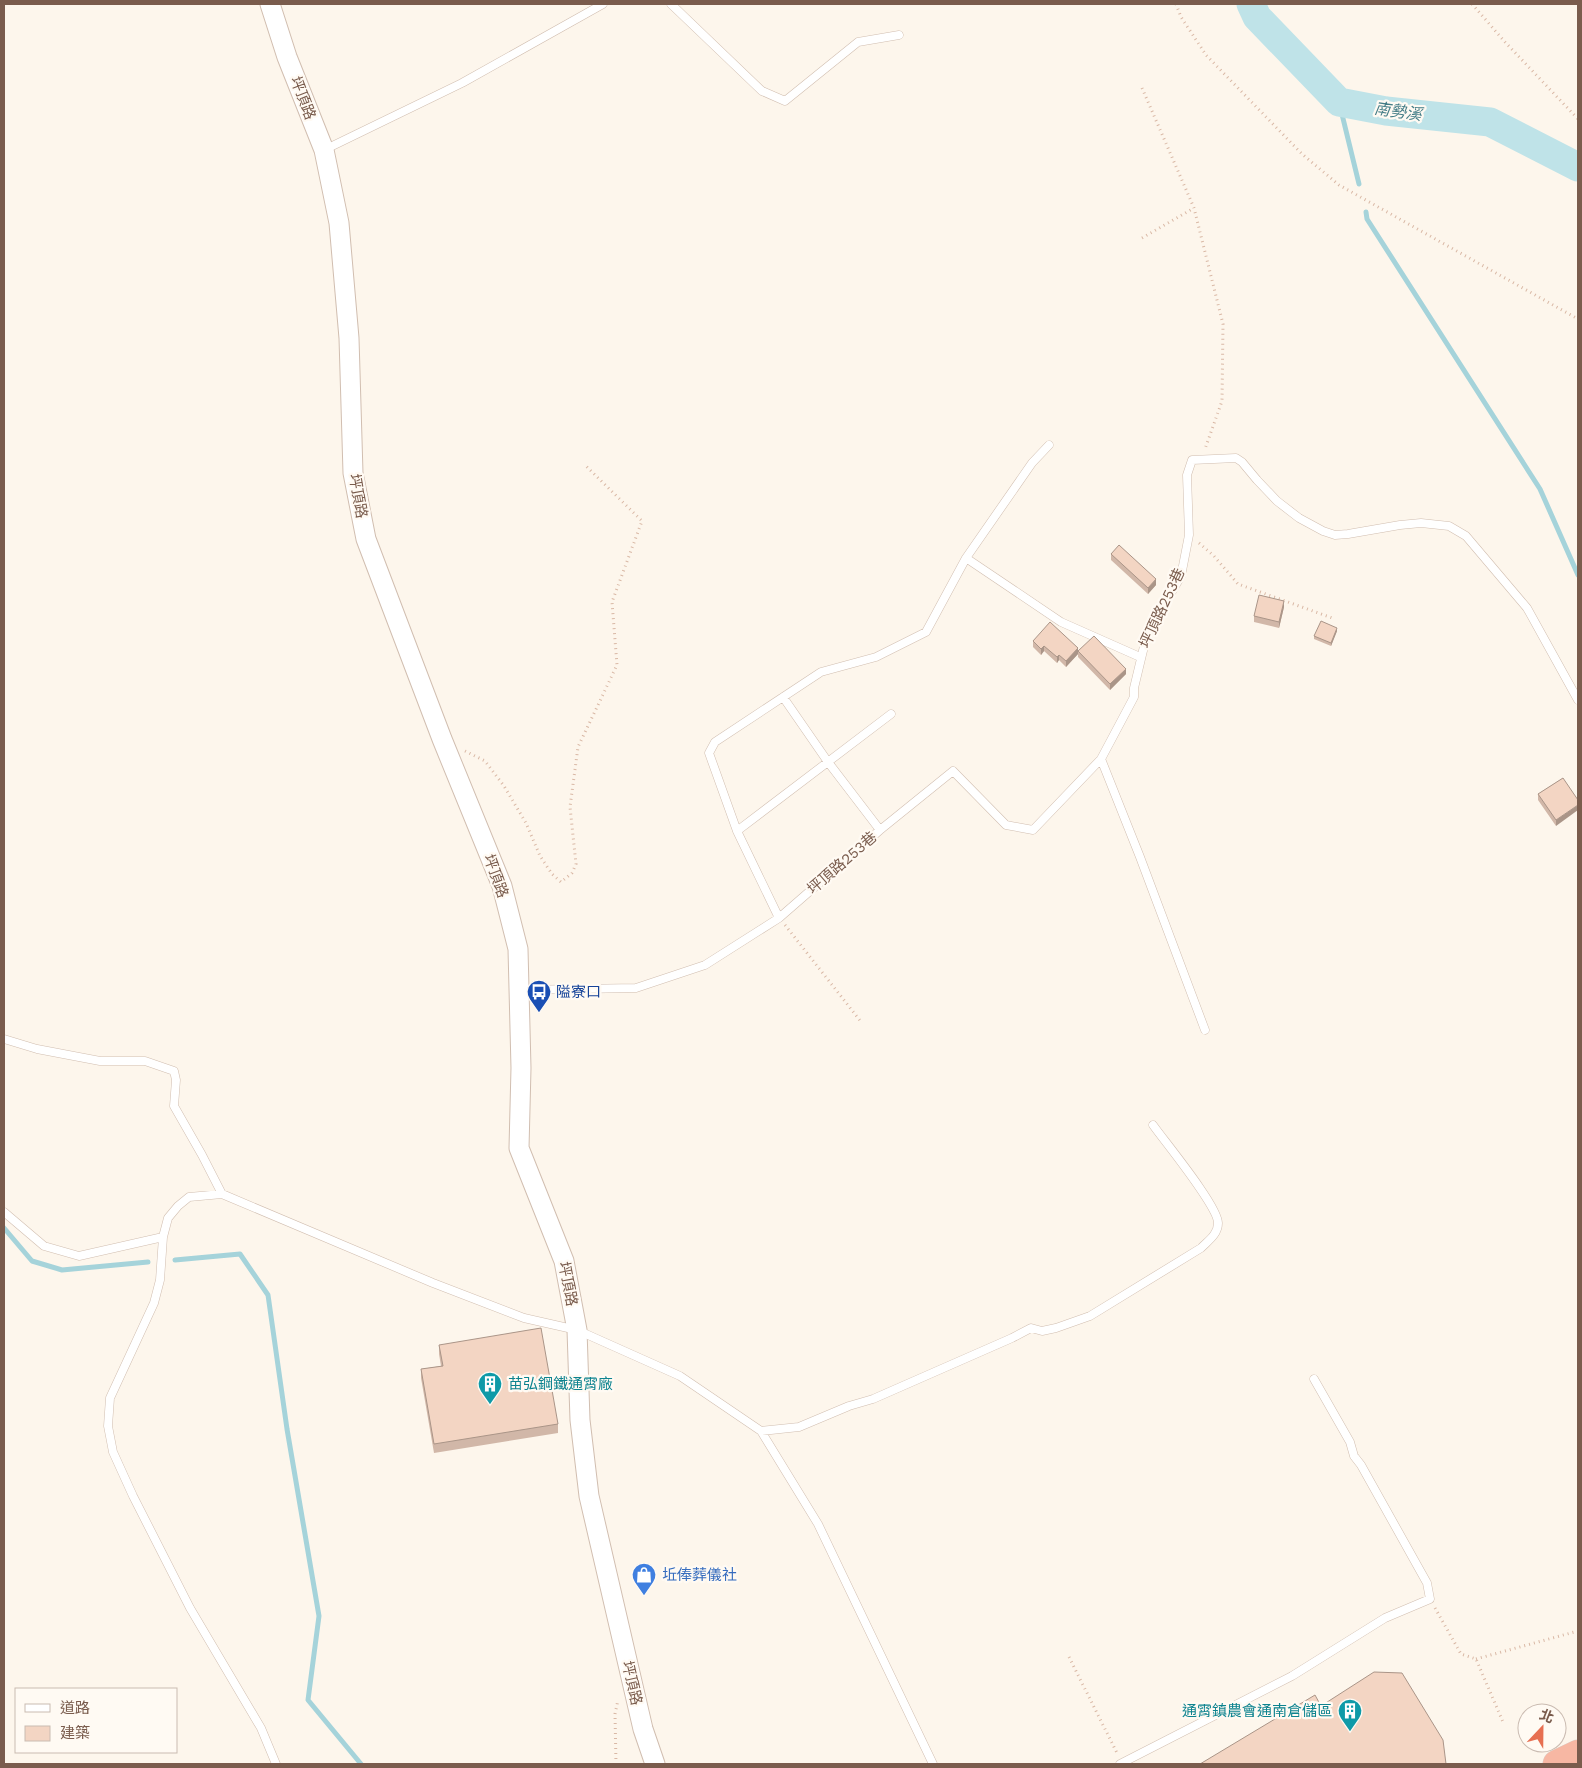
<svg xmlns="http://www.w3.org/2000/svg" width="1582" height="1768" font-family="'Work Sans','Noto Sans TC',sans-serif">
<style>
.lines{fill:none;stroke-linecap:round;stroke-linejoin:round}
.stream{stroke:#a5d3da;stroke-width:5}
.river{stroke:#bfe3e8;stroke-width:29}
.service-casing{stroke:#d1beb0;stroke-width:9}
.tertiary-casing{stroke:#d1beb0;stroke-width:21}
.motorway-casing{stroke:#dad1cd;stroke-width:29}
.path{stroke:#d9b8a5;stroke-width:3;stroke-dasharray:1 4;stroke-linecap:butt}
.service{stroke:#fff;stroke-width:8}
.tertiary{stroke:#fff;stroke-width:19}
.motorway{stroke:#f7b7a3;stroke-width:28}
.wall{fill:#d1b7a8}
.shaded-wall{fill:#aa9588}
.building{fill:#f3d5c3;stroke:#aa9588}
.labels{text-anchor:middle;stroke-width:4.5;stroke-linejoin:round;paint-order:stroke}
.street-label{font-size:15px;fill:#7a5c4d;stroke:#fffaf3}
.transit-label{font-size:15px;fill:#164399;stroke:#fffaf3;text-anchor:start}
.culture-label{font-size:15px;fill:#0d838f;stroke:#fffaf3;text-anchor:start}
.shop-label{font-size:15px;fill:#366cbe;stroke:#fffaf3;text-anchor:start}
.water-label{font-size:16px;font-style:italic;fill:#437c86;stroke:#fffaf3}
</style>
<rect width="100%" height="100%" fill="#fdf6ec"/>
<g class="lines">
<path class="stream" d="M 1339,102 L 1359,184
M 1366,212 L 1367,219 L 1540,489 L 1578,575
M 4,1228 L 32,1261 L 62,1270 L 148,1262
M 175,1260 L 240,1254 L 268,1295 L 287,1429 L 319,1616 L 308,1700 L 361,1764"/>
<path class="river" d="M 1251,4 L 1257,17 L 1339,102 L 1386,111 L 1490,122 L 1578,167"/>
<defs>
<path id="service" d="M 671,4 L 762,91 L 785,101 L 858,42 L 899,35
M 324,150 L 462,83 L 603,4
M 1049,445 L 1032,463 L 966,558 L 1061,622 L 1140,657
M 783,697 L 828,762 L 880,830
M 1101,759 L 1140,857 L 1205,1030
M 737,831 L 891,714
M 779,918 L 737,831 L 709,753 L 715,742 L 821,672 L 876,657 L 926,632 L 966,558
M 520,990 L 636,988 L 705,965 L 779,918 L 880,830 L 953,771 L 1006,825 L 1033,830 L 1101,759 L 1134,697 L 1134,688 L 1147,634 L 1181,576 L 1189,535 L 1187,475 L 1192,460 L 1236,458 L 1242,462 L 1257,480 L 1277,501 L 1299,518 L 1323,531 L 1335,535 L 1348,534 L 1400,525 L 1421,523 L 1449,526 L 1466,536 L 1527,608 L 1578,700
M 4,1039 L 37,1049 L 100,1061 L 145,1061 L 174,1071 L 176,1080 L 174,1106 L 202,1155 L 222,1194
M 4,1212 L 44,1246 L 79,1256 L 163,1237
M 761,1431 L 818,1524 L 933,1764
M 276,1764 L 261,1728 L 190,1608 L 133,1496 L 113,1452 L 108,1426 L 110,1398 L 154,1303 L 160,1280 L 163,1237 L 168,1218 L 178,1206 L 189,1197 L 222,1194 L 433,1283 L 524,1318 L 577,1330 L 680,1376 L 761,1431 L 799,1427 L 849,1406 L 873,1399 L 1012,1338 L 1031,1328 L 1042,1331 L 1056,1328 L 1090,1316 L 1201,1248 C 1209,1240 1218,1234 1218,1223 C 1218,1206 1165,1142 1153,1125
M 1120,1764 L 1292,1676 L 1385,1618 L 1430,1599 L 1427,1583 L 1361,1465 L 1354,1456 L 1350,1442 L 1314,1379"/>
<path id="tertiary" d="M 270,4 L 287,57 L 324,150 L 339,223 L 349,338 L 353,473 L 366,539 L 442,739 L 502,886 L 518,949 L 521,1068 L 519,1148 L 564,1261 L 577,1330 L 580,1420 L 589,1496 L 643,1729 L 655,1764"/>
<path id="motorway" d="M 1557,1764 L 1578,1754"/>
</defs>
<use href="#service" class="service-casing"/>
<use href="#tertiary" class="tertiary-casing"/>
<use href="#motorway" class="motorway-casing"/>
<path class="path" d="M 1176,4 L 1181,17 L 1206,55 L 1302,154 L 1339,185 L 1578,319
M 1472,4 L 1505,42 L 1578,119
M 1142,88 L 1194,208 L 1223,324 L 1222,401 L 1205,449
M 1142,238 L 1194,208
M 1199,543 L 1214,556 L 1238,584 L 1335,619
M 465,751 L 485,761 L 504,786 L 526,823 L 540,856 L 552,874 L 561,882 L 572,873 L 576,864 L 570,807 L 578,747 L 617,665 L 612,602 L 642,521 L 586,466
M 785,925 L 862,1023
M 1435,1608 L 1461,1654 L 1476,1659 L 1503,1722
M 1069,1657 L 1117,1753
M 1476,1659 L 1578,1631
M 616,1764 L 615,1714 L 618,1700"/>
<use href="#service" class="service"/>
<use href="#tertiary" class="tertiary"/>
<use href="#motorway" class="motorway"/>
</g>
<path class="wall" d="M 1111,554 L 1156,585 L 1148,594 L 1111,560 Z
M 1284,607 L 1279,628 L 1254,622 L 1254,616 Z
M 1337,631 L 1331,646 L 1314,639 L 1314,636 Z
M 1033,641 L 1078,651 L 1126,674 L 1110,690 L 1078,657 L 1078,654 L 1066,667 L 1059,660 L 1057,663 L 1044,651 L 1041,655 L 1033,647 Z
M 1563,778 L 1556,826 L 1538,800 L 1538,794 Z
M 439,1345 L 558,1424 L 558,1433 L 434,1453 L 421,1378 L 421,1369 L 441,1366 L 439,1354 Z"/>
<path class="shaded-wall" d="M 1156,579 L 1156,585 L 1148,594 L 1148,588 Z
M 1284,601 L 1284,607 L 1279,628 L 1279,622 Z
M 1337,628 L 1337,631 L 1331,646 L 1331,643 Z
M 1044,646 L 1044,651 L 1041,655 L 1041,649 Z
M 1078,648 L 1078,654 L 1066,667 L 1066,661 Z
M 1059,655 L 1059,660 L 1057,663 L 1057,657 Z
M 1126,669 L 1126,674 L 1110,690 L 1110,684 Z
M 1578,805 L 1578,810 L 1556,826 L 1556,820 Z"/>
<path class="building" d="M 1119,545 L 1156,579 L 1148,588 L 1111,554 Z
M 1259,595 L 1284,601 L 1279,622 L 1254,616 Z
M 1321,621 L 1337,628 L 1331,643 L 1314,636 Z
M 1050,622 L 1078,648 L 1066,661 L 1059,655 L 1057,657 L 1044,646 L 1041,649 L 1033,641 Z
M 1094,636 L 1126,669 L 1110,684 L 1078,651 Z
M 1563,778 L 1578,800 L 1578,805 L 1556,820 L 1538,794 Z
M 541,1328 L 558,1424 L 434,1444 L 421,1369 L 443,1366 L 439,1345 Z
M 1374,1672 L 1402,1673 L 1443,1740 L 1446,1764 L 1200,1764 L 1315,1695 L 1321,1706 Z"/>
<defs>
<symbol id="bus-pin" viewBox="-11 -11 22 30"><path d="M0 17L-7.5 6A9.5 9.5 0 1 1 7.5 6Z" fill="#1a4fb4" stroke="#fffaf3"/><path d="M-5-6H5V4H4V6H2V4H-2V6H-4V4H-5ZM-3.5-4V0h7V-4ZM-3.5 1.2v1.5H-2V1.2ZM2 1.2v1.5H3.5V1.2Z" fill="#fff"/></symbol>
<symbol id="building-pin" viewBox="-11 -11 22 30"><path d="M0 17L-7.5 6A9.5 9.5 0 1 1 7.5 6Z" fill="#0f9aa8" stroke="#fffaf3"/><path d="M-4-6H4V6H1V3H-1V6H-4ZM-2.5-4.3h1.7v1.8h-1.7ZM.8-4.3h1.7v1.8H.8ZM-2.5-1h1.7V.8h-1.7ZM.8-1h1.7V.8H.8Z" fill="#fff"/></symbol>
<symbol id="shop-pin" viewBox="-11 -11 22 30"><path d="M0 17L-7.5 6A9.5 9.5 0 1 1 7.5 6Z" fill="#3f7fe0" stroke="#fffaf3"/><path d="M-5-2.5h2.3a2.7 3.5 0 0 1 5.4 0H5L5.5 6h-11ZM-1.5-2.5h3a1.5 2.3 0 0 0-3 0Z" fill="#fff"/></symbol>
</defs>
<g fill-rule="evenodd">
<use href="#bus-pin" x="525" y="978" width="28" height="38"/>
<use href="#building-pin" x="476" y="1370" width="28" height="38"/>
<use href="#shop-pin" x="630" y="1561" width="28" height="38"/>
<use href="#building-pin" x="1336" y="1697" width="28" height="38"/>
</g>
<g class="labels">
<g class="street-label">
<text transform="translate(303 98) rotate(69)" y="5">坪頂路</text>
<text transform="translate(358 496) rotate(80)" y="5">坪頂路</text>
<text transform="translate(1162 608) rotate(-65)" y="5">坪頂路253巷</text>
<text transform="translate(842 863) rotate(-41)" y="5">坪頂路253巷</text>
<text transform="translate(496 876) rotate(70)" y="5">坪頂路</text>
<text transform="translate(568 1284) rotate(79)" y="5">坪頂路</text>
<text transform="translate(632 1683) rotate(77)" y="5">坪頂路</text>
</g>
<g class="transit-label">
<text x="556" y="997">隘寮口</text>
</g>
<g class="culture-label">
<text x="508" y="1389">苗弘鋼鐵通霄廠</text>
<text x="1332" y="1716" text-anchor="end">通霄鎮農會通南倉儲區</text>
</g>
<g class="shop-label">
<text x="662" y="1580">坵俸葬儀社</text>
</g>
<g class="water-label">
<text transform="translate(1398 111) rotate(8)" y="6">南勢溪</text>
</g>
</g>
<rect width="1582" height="1768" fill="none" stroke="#7a5c4d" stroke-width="10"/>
<rect x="15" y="1688" width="162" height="65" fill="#fffaf3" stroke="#cabbb1"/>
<rect x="25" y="1704" width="25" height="8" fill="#ffffff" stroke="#cabbb1"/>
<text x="60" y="1713" font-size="15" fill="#7a5c4d">道路</text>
<rect x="25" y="1726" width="25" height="15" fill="#f3d5c3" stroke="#cabbb1"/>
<text x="60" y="1738" font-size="15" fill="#7a5c4d">建築</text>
<g transform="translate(1542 1728) rotate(22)"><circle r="24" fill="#fffaf3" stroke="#cabbb1"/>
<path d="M0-4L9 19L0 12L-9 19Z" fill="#e76f51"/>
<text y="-8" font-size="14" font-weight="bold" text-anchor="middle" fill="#7a5c4d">北</text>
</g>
</svg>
